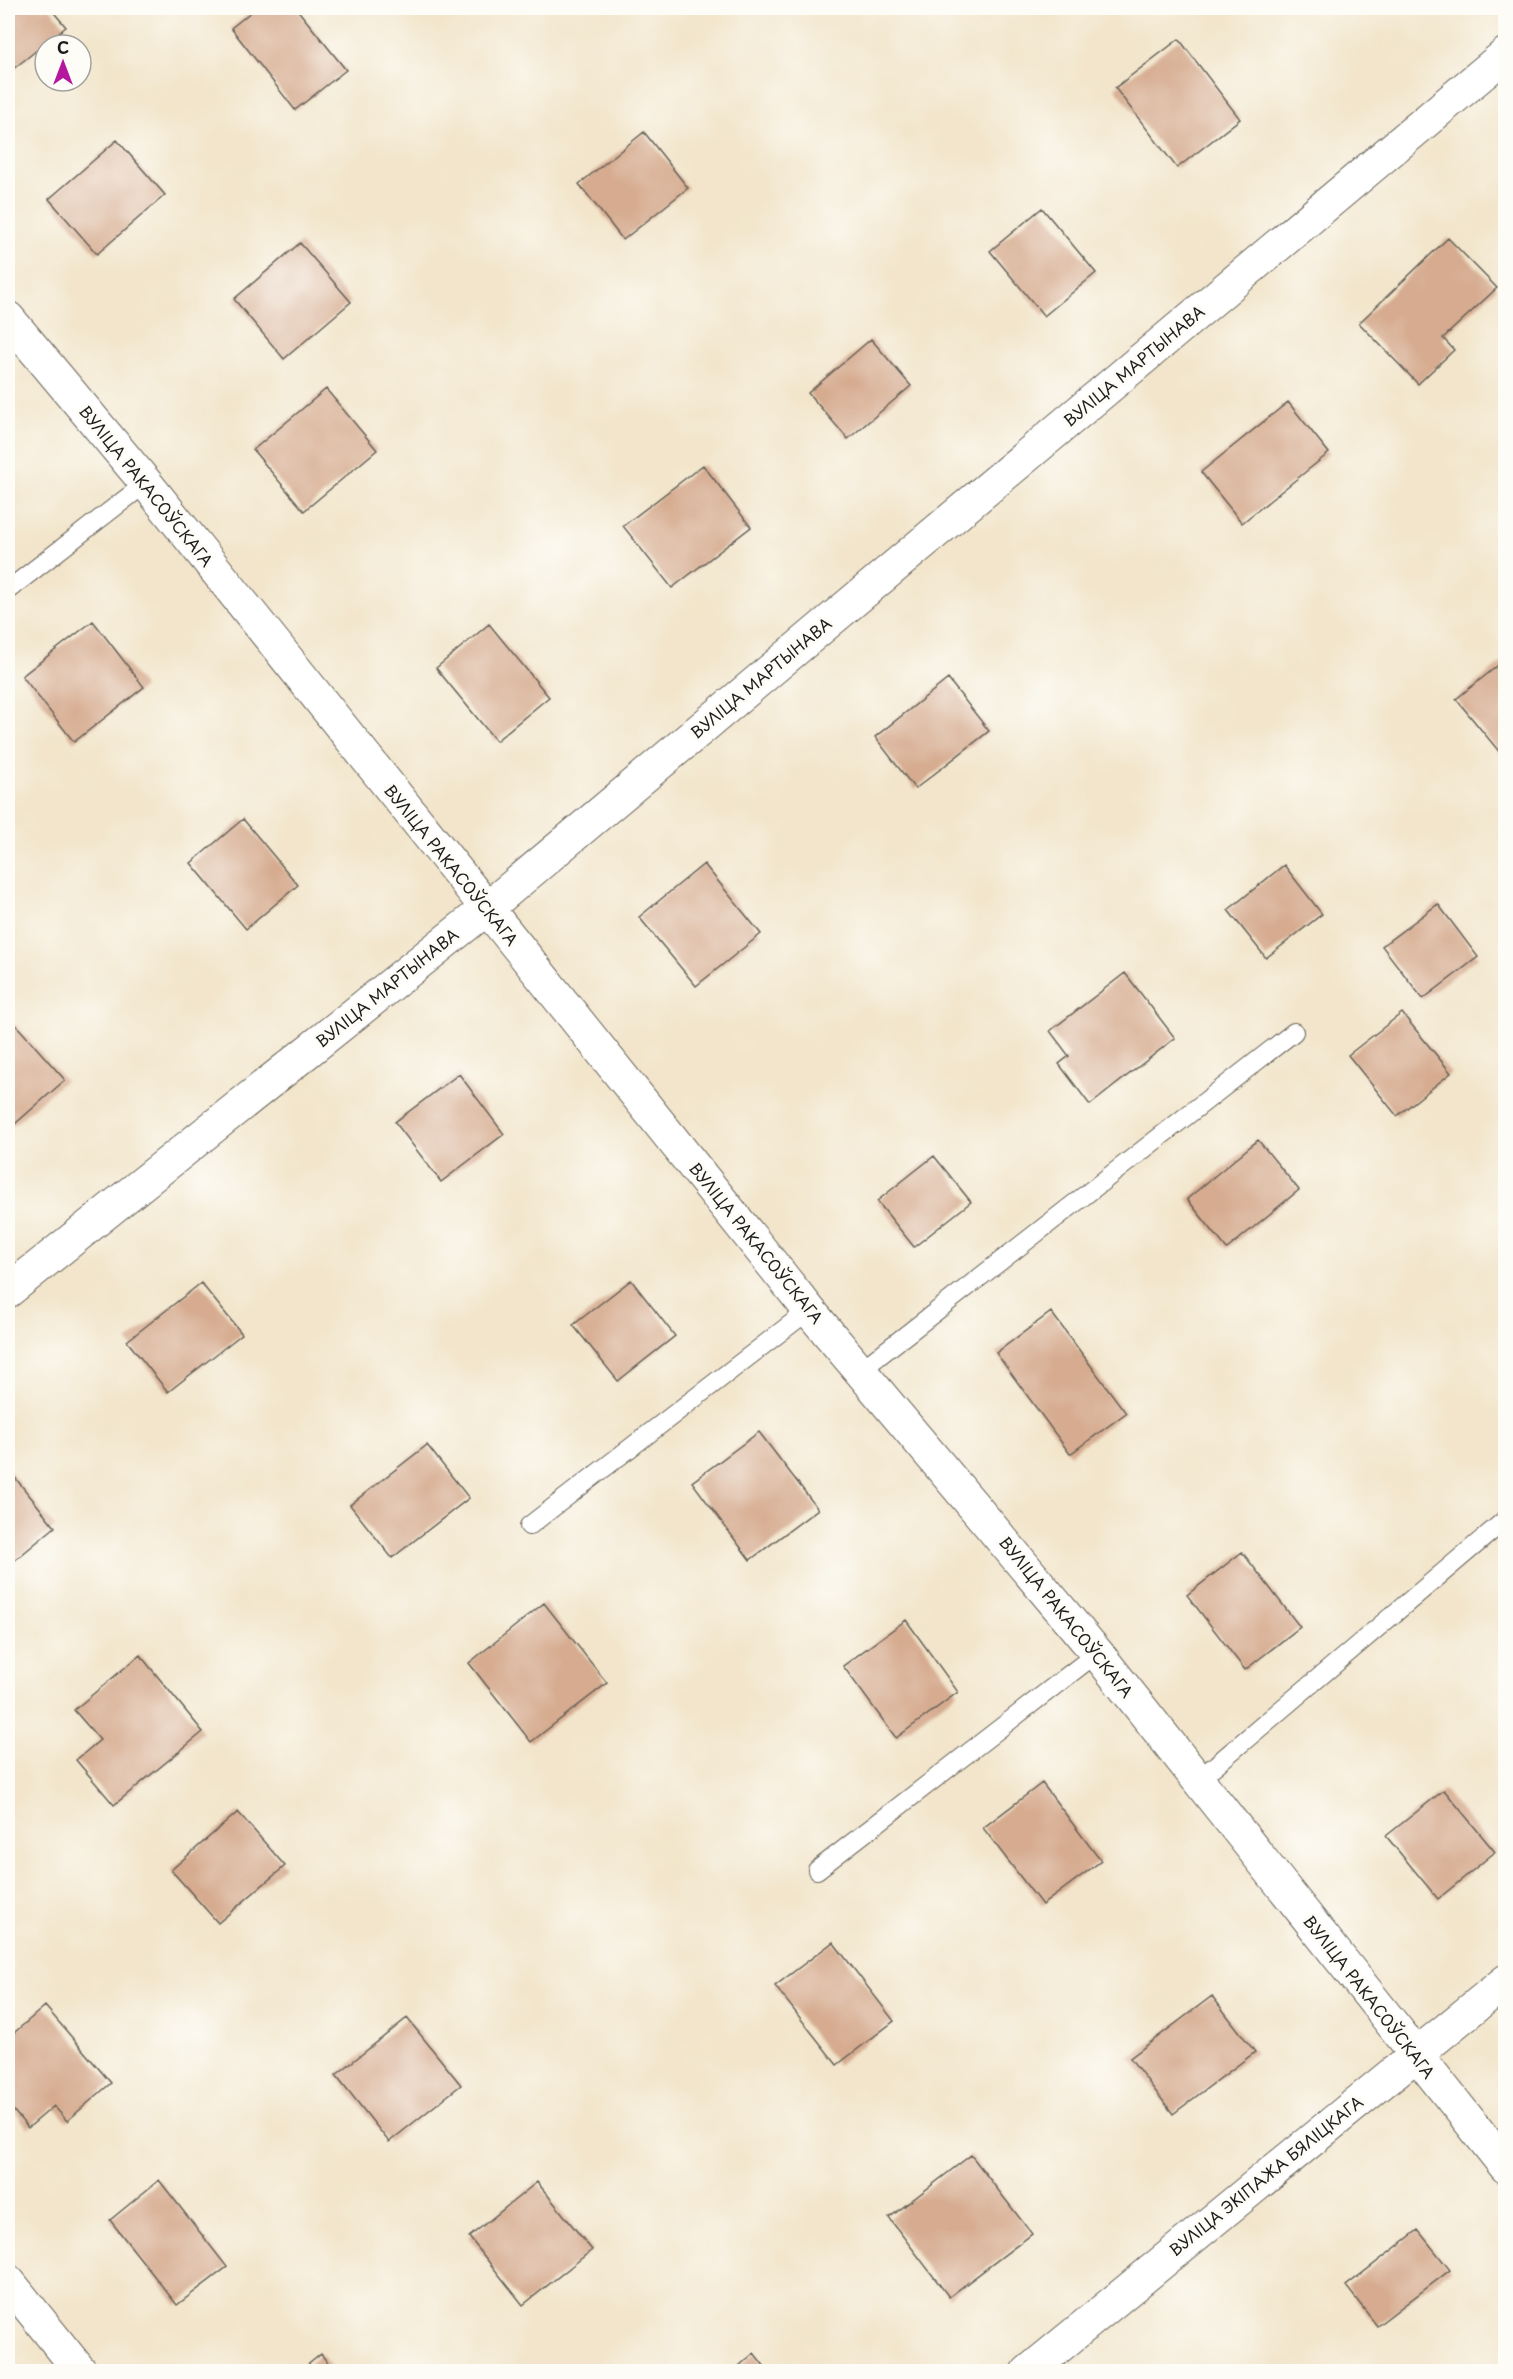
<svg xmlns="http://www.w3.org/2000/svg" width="1513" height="2379" font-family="'Playpen Sans',sans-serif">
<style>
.building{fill:#d6ab8f}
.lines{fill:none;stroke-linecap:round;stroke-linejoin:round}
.lane-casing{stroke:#676259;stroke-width:20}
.street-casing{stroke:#676259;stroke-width:35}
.lane{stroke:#fff;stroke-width:18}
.street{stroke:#fff;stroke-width:33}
.labels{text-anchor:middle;stroke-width:6;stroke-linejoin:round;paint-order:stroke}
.street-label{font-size:16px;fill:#1c1c1c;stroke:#fdfcf7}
</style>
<rect width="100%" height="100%" fill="#fdfcf7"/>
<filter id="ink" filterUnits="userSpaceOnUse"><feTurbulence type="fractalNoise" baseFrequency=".0167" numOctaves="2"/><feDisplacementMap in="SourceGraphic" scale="12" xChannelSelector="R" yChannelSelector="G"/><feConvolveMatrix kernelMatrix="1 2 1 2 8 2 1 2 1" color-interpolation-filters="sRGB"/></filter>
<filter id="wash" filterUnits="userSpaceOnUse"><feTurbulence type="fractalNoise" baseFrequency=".008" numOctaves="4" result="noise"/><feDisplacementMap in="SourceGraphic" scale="24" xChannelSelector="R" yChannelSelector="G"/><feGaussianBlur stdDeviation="1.35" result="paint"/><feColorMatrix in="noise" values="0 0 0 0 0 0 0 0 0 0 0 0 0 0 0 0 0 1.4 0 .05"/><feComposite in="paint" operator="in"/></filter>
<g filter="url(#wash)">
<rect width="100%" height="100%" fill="#f2e5cb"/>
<g id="blocks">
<path class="building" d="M 8,8 L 50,8 L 66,27 L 8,73 Z
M 256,8 L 296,8 L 346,70 L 295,110 L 231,28 Z
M 1179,39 L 1240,119 L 1177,168 L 1115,88 Z
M 644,132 L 688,188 L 623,240 L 579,184 Z
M 117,140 L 165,195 L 97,254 L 49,199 Z
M 1042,208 L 1096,273 L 1044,316 L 990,251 Z
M 1448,238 L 1497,288 L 1443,338 L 1454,350 L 1418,384 L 1359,323 Z
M 300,243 L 351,302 L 284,359 L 234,299 Z
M 871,339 L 911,386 L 848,439 L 808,393 Z
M 326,389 L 377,450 L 304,511 L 253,450 Z
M 1288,402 L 1329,453 L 1242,523 L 1201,472 Z
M 703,465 L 751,527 L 672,588 L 623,526 Z
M 93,621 L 144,687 L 74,742 L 22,676 Z
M 489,624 L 549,697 L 496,741 L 436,668 Z
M 1506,659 L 1506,760 L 1456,699 Z
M 948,679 L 989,731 L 915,789 L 875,737 Z
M 243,819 L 298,885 L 246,929 L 191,863 Z
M 704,864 L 761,934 L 696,986 L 639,917 Z
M 1284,865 L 1322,914 L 1266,958 L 1228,910 Z
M 1438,904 L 1478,957 L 1423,999 L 1382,946 Z
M 1125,973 L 1175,1038 L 1090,1105 L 1059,1064 L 1069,1056 L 1050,1031 Z
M 1402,1013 L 1451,1073 L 1397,1116 L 1348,1055 Z
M 16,1025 L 65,1080 L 8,1130 L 8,1032 Z
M 459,1074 L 504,1134 L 441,1182 L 395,1122 Z
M 1258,1140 L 1299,1190 L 1227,1249 L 1187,1199 Z
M 934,1156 L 971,1202 L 914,1247 L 877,1201 Z
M 631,1280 L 675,1336 L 618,1381 L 573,1325 Z
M 201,1283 L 242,1334 L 168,1392 L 127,1341 Z
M 1051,1312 L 1126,1413 L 1070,1454 L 996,1353 Z
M 759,1432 L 818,1509 L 750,1560 L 692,1482 Z
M 427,1445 L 469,1498 L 392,1558 L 350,1505 Z
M 8,1469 L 55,1527 L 8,1566 Z
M 1242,1552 L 1300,1627 L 1245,1670 L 1187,1595 Z
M 544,1603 L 607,1683 L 531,1742 L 469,1663 Z
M 906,1620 L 958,1692 L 896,1738 L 843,1666 Z
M 140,1655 L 203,1732 L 114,1805 L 76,1760 L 100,1740 L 74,1710 Z
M 1042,1783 L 1101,1861 L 1042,1905 L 983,1828 Z
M 1444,1790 L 1495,1852 L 1438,1899 L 1386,1836 Z
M 238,1812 L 285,1866 L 218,1923 L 171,1870 Z
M 833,1942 L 894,2021 L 837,2065 L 775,1986 Z
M 1212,1996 L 1255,2052 L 1173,2114 L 1130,2058 Z
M 45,2006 L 111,2083 L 67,2121 L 54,2106 L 28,2128 L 8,2104 L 8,2038 Z
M 407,2018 L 461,2085 L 389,2142 L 336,2075 Z
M 971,2155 L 1032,2234 L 949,2297 L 889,2218 Z
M 159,2180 L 227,2267 L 177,2305 L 110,2220 Z
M 537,2182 L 592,2250 L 523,2305 L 469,2237 Z
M 1418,2230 L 1450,2270 L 1377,2326 L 1346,2286 Z
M 754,2353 L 769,2372 L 732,2372 Z
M 321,2354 L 335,2372 L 299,2372 Z"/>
</g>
</g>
<g filter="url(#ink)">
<use href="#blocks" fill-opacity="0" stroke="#676259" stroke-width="1.5"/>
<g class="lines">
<defs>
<path id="lane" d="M 8,590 L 146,483
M 861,1370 L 1294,1032
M 529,1526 L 809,1310
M 1198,1780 L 1506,1519
M 817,1870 L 1097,1653"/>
<path id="street" d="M 8,318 L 146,483 L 809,1310 L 1097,1653 L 1506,2167
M 8,1291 L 486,909 L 1506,54
M 8,2281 L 81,2372
M 1028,2372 L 1506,1981"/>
</defs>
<use href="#lane" class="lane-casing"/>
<use href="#street" class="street-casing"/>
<use href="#lane" class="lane"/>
<use href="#street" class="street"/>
</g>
</g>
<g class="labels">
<g class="street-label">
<text transform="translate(1134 366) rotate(-40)" y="6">ВУЛІЦА МАРТЫНАВА</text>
<text transform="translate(146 486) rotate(51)" y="6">ВУЛІЦА РАКАСОЎСКАГА</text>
<text transform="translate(761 678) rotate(-40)" y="6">ВУЛІЦА МАРТЫНАВА</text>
<text transform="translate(451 865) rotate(51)" y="6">ВУЛІЦА РАКАСОЎСКАГА</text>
<text transform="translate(387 988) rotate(-39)" y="6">ВУЛІЦА МАРТЫНАВА</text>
<text transform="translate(756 1243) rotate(51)" y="6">ВУЛІЦА РАКАСОЎСКАГА</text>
<text transform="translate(1066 1617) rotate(51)" y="6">ВУЛІЦА РАКАСОЎСКАГА</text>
<text transform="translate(1369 1997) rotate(52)" y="6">ВУЛІЦА РАКАСОЎСКАГА</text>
<text transform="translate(1266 2176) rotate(-39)" y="6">ВУЛІЦА ЭКІПАЖА БЯЛІЦКАГА</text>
</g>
</g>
<rect width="1513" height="2379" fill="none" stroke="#fdfcf7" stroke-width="30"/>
<g transform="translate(63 63)"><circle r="28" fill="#fdfcf7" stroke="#a3a29f" stroke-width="1.5"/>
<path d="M0-4.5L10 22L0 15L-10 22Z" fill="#b5179e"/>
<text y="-9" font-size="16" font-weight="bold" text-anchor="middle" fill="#1c1c1c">С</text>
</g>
</svg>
